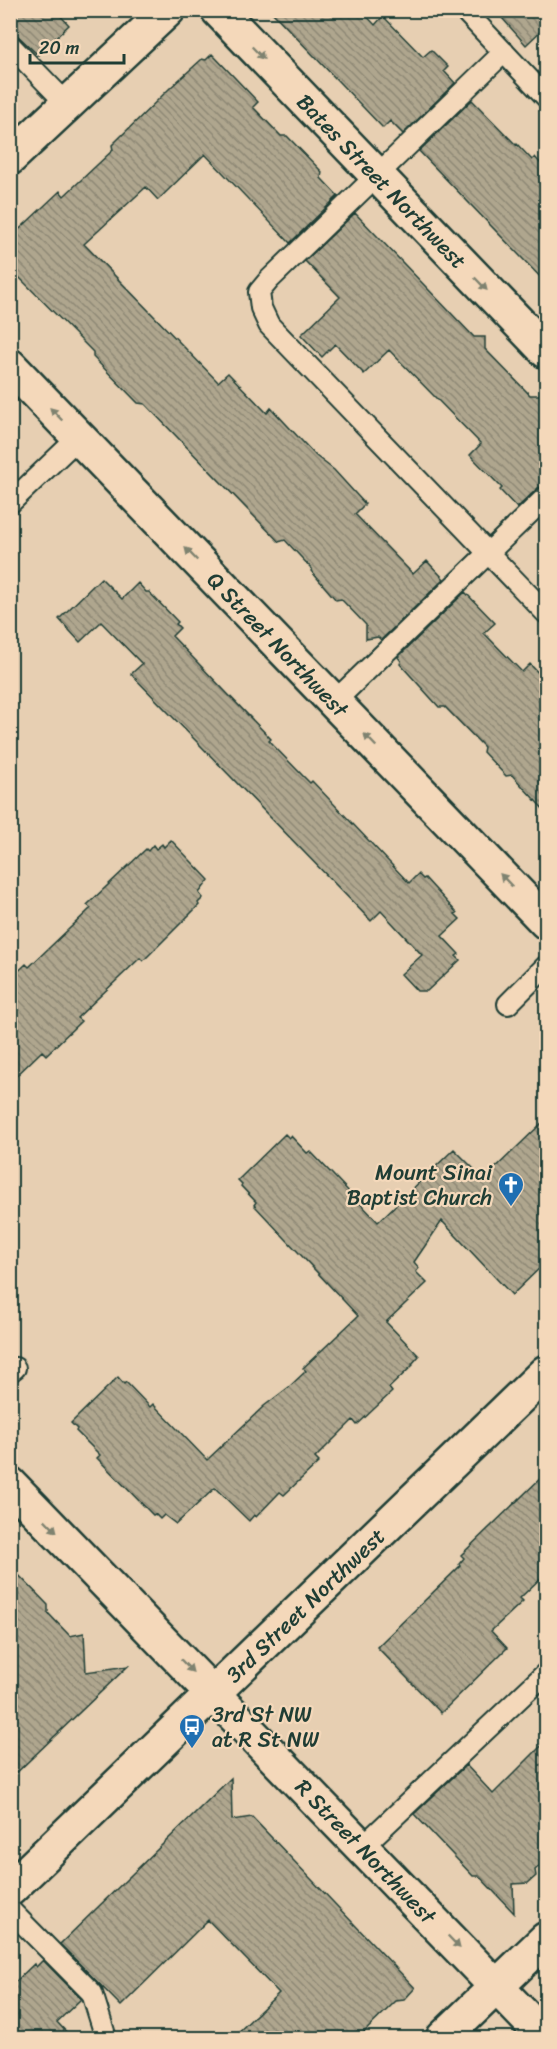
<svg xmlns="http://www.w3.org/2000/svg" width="557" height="2049" font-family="Sriracha,sans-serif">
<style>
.building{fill:url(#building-back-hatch);stroke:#1f3d34;stroke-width:1.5}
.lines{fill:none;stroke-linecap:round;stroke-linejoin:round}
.service-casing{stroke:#1f3d34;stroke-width:24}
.minor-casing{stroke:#1f3d34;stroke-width:38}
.tertiary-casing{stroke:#1f3d34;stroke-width:38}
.service{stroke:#f4d8ba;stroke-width:20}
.minor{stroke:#f4d8ba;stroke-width:33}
.tertiary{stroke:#f4d8ba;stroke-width:33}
.oneway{fill:#7f8370}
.labels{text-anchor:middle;stroke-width:4.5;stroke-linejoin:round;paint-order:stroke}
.street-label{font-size:22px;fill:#1f3d34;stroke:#f4d8ba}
.poi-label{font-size:22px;fill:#1f3d34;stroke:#f4d8ba;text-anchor:end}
</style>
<defs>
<pattern id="building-back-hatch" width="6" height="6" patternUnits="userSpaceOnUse" patternTransform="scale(1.5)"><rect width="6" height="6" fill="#afa68e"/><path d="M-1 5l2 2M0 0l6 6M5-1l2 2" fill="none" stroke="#8e8875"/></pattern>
</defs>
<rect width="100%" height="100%" fill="#e7cfb2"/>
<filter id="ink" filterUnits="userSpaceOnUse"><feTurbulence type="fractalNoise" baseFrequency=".0167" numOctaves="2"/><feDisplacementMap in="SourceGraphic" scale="12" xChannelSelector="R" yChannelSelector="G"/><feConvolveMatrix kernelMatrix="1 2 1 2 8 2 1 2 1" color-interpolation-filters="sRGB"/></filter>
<g filter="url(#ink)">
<path class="building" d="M 10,10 L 55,10 L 69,25 L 38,55 L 18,36 L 10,33 Z
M 270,10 L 361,10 L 375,25 L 383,16 L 423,57 L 431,50 L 448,67 L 444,71 L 455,83 L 403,134 L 390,121 L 383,128 Z
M 495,10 L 546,10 L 546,26 L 526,45 Z
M 212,54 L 258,102 L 253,107 L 281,136 L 287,136 L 322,172 L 321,178 L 338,196 L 290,243 L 205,154 L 158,200 L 146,187 L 84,244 L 218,382 L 228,373 L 267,413 L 271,408 L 316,456 L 334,470 L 365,504 L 355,514 L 413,574 L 427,561 L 444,579 L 381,640 L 378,637 L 366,639 L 366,625 L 341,599 L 336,600 L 311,571 L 312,569 L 285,540 L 279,542 L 145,404 L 138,403 L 93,357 L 93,352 L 10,268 L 10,238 L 60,191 L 64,196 L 113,150 L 112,145 L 170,88 L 202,59 L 206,60 Z
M 472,100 L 516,145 L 517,144 L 532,160 L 535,157 L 546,170 L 546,283 L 419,151 Z
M 355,213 L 474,337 L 485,337 L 485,349 L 530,395 L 542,395 L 543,449 L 546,446 L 546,485 L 538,488 L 517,508 L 500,490 L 502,488 L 470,455 L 481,444 L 389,350 L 364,374 L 335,344 L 322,357 L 301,335 L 340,297 L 305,261 Z
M 101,578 L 122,599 L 138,583 L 146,592 L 149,592 L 178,622 L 176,624 L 180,628 L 172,636 L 271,739 L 269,741 L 304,777 L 310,783 L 312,781 L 409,883 L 418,874 L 423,879 L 425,878 L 457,913 L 455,914 L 460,919 L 442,936 L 459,954 L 456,956 L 460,960 L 427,991 L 417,991 L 401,974 L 422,955 L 381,911 L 371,921 L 131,674 L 142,664 L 101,622 L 80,642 L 59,619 Z
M 465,592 L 495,623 L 484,633 L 522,672 L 530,664 L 546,681 L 546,812 L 512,775 L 506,776 L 483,752 L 484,747 L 445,707 L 439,707 L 400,664 L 401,661 L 398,657 Z
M 171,840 L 209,880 L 199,893 L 203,898 L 198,903 L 199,905 L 143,961 L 140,958 L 77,1018 L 81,1021 L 46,1055 L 42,1051 L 10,1082 L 10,979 L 26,964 L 29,967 L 91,908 L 87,905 L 146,849 L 148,851 L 153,845 L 156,849 L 162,844 L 164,847 Z
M 546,1119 L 546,1262 L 512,1295 L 442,1221 L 414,1262 L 419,1268 L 416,1272 L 427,1283 L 386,1322 L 419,1356 L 412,1364 L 413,1365 L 389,1388 L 392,1392 L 357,1425 L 353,1420 L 315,1458 L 319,1462 L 284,1495 L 280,1492 L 256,1517 L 254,1515 L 249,1521 L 215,1488 L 176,1524 L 164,1515 L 160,1519 L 155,1514 L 153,1515 L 97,1458 L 100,1455 L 76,1431 L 77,1429 L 71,1423 L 118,1377 L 124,1384 L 126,1382 L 150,1407 L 153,1404 L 207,1460 L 264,1406 L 289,1387 L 306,1371 L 303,1368 L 358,1316 L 254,1205 L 256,1202 L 241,1186 L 242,1184 L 238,1180 L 285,1134 L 289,1138 L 291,1136 L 307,1153 L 310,1151 L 378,1222 L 454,1149 L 484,1179 Z
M 546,1473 L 546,1573 L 520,1598 L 523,1601 L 491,1631 L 507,1648 L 441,1713 L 377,1647 L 460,1566 L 459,1564 L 464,1558 L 461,1555 Z
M 10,1566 L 48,1605 L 48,1613 L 70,1636 L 84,1633 L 86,1672 L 128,1666 L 10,1779 Z
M 546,1741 L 546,1860 L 535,1870 L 536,1876 L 528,1883 L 513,1884 L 514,1913 L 479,1876 L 473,1876 L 414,1814 L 466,1765 L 493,1794 Z
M 231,1778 L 232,1820 L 252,1817 L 415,1988 L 404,2000 L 396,2001 L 358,2038 L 232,2038 L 279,1993 L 208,1920 L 121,2006 L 60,1944 Z
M 43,1960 L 81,1999 L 57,2022 L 72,2038 L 10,2038 L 10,1987 L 34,1964 L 36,1967 Z"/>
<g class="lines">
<defs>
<path id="service" d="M 464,10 L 546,97
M 10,45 L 69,106
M 504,52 L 269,280 L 259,292 L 261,308 L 269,325 L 546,613
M 10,503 L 79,437
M 334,702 L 546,497
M 508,1004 L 546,966
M 10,1372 L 15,1368
M 362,1847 L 546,1673
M 10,1910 L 92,1993 L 106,2038"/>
<path id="minor" d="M 218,10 L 546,351
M 10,1889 L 546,1372
M 443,2038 L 546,1939"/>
<path id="tertiary" d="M 10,158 L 168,10
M 10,366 L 546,922
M 10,1484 L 546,2038"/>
</defs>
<use href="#service" class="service-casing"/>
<use href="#minor" class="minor-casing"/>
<use href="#tertiary" class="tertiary-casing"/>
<use href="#service" class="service"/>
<use href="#minor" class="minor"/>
<use href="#tertiary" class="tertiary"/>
</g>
<defs><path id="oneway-solid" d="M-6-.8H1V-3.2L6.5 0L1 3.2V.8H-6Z" transform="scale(1.5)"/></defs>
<g class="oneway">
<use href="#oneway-solid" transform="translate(258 53) rotate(46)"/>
<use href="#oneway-solid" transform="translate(481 284) rotate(46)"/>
<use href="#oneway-solid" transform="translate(56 414) rotate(-134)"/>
<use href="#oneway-solid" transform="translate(191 554) rotate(-134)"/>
<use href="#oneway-solid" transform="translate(370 740) rotate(-134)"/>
<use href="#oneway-solid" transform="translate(506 880) rotate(-134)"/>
<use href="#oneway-solid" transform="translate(51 1526) rotate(46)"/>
<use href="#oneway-solid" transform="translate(187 1666) rotate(46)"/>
<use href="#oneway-solid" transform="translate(454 1942) rotate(46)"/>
</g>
</g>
<defs>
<symbol id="church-pin" viewBox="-11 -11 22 30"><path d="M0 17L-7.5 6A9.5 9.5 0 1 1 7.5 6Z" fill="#1f6fb2" stroke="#f4d8ba"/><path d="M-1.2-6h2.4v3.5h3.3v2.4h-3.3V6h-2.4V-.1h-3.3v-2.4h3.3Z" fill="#fff"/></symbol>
<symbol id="bus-pin" viewBox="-11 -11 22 30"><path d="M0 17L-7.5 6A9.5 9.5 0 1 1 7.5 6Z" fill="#1f6fb2" stroke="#f4d8ba"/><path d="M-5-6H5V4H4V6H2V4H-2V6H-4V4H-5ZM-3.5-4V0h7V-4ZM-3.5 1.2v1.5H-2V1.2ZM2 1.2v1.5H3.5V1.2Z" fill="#fff"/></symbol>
</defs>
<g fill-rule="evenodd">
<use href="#church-pin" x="496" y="1170" width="30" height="40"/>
<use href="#bus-pin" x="177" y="1712" width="30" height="40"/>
</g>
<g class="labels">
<g class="street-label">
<text transform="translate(382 181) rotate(46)" y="8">Bates Street Northwest</text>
<text transform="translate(278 644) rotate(46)" y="8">Q Street Northwest</text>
<text transform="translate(305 1605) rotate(-44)" y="8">3rd Street Northwest</text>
<text transform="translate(366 1851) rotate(46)" y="8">R Street Northwest</text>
</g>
<g class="poi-label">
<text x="492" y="1180">Mount Sinai<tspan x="492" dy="25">Baptist Church</tspan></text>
<text x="212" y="1722" text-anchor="start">3rd St NW<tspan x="212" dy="25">at R St NW</tspan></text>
</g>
</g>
<rect width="557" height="2049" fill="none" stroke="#f4d8ba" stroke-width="36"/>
<rect x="18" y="18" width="521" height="2013" fill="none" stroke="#1f3d34" stroke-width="2" filter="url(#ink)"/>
<path d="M30 54v9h94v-9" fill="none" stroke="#1f3d34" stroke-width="3"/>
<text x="39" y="54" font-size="18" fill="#1f3d34" stroke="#f4d8ba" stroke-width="4.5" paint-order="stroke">20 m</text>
</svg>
